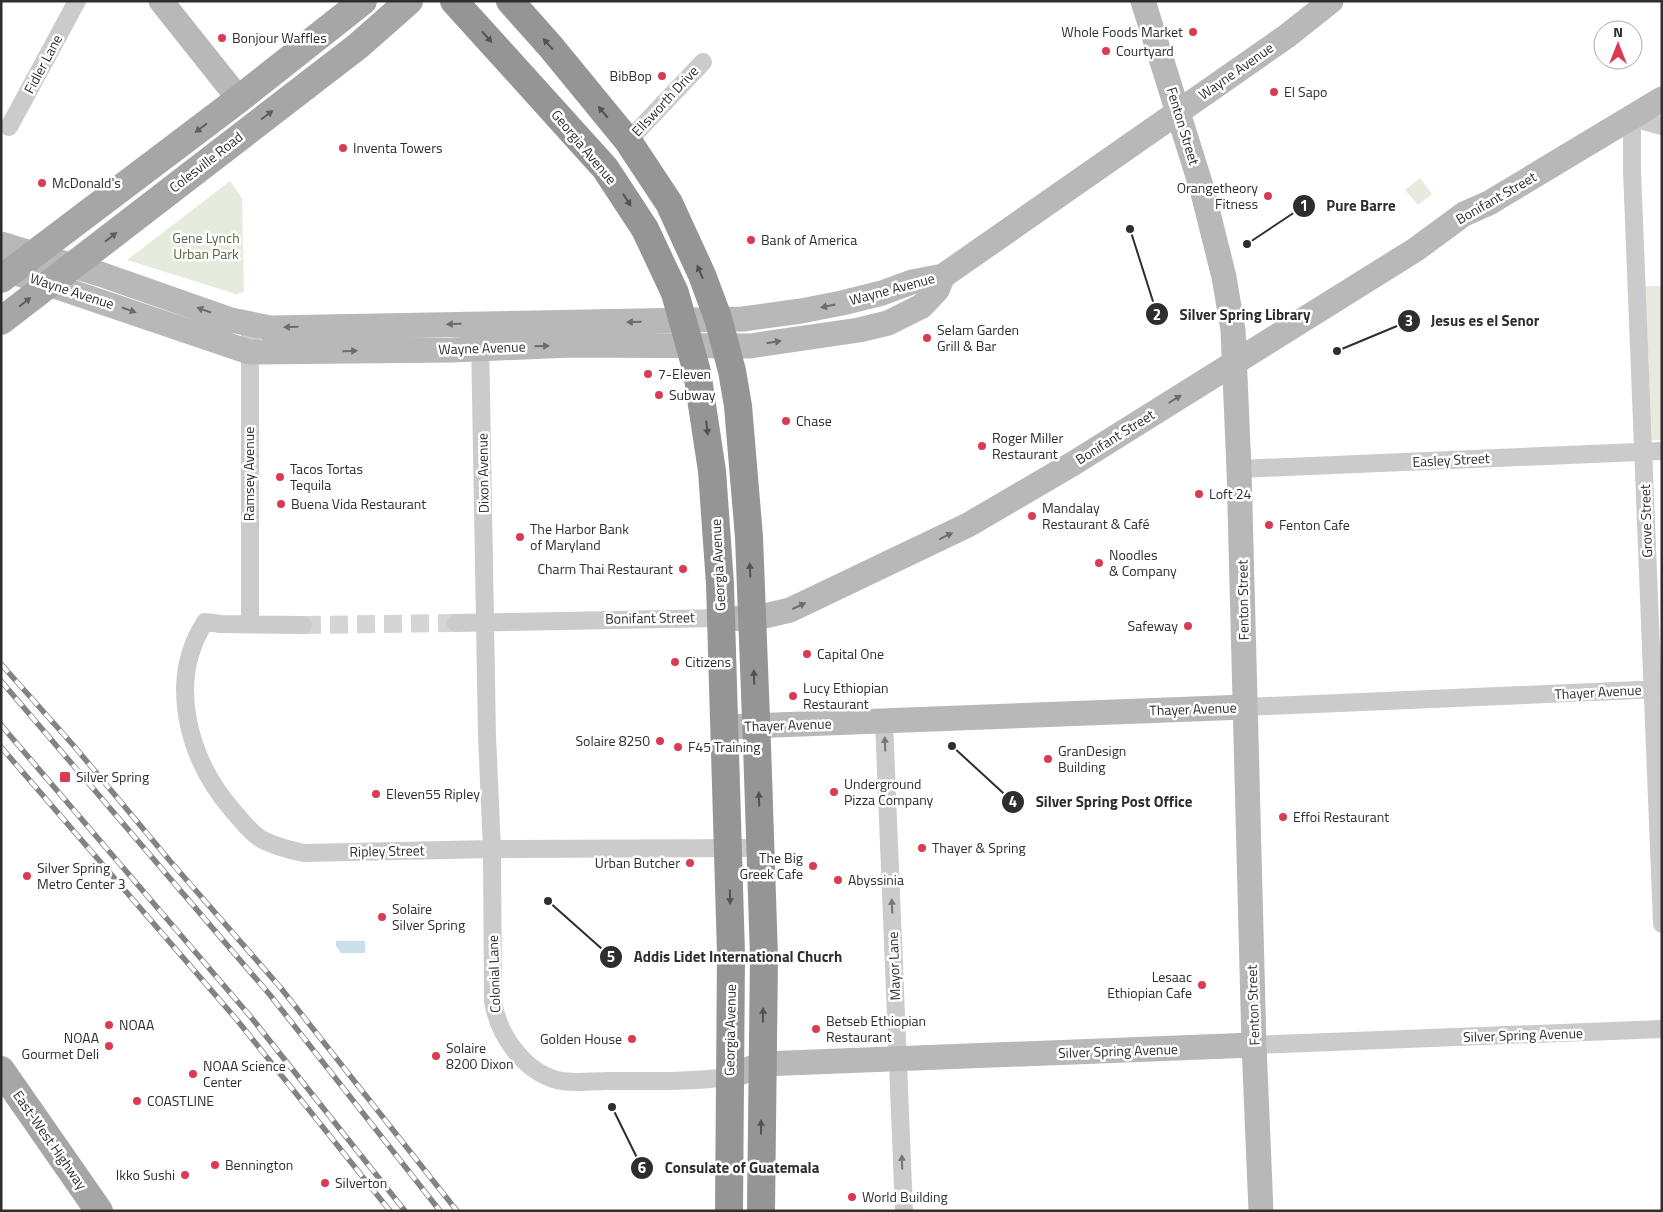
<svg xmlns="http://www.w3.org/2000/svg" width="1663" height="1212" font-family="'Titillium Web',sans-serif">
<style>
.green{fill:#e5ebdd}
.water{fill:#cadfe9}
.lines{fill:none;stroke-linecap:round;stroke-linejoin:round}
.street-tunnel{stroke:#d5d5d5;stroke-width:18;stroke-dasharray:18 9;stroke-linecap:butt}
.street{stroke:#cbcbcb;stroke-width:18}
.secondary{stroke:#b8b8b8;stroke-width:25}
.primary{stroke:#a6a6a6;stroke-width:28}
.highway{stroke:#959595;stroke-width:28}
.rail-casing{stroke:#838383;stroke-width:5.5}
.rail{stroke:#fff;stroke-width:4;stroke-dasharray:11;stroke-linecap:butt}
.oneway{fill:#525252}
.oneway2{fill:#5e5e5e}
.oneway3{fill:#6c6c6c}
.oneway4{fill:#757575}
.poi-dot{fill:#da3b53;stroke:#fff;stroke-width:2}
.labels{text-anchor:middle;stroke-width:5;stroke-linejoin:round;paint-order:stroke}
.poi-label{font-size:14px;fill:#2e2e2e;stroke:#fff;text-anchor:start}
.street-label{font-size:14px;fill:#2e2e2e;stroke:#fff}
.park-label{font-size:14px;fill:#54673e;stroke:#fff}
.leader{fill:none;stroke:#2e2e2e;stroke-width:2}
.callout-dot{fill:#2e2e2e;stroke:#fff;stroke-width:2}
.mark-label{font-size:15px;text-anchor:middle;font-weight:bold;fill:#fff}
.callout-label{font-size:15px;text-anchor:middle;font-weight:bold;fill:#2e2e2e;stroke:#fff;stroke-width:5;stroke-linejoin:round;paint-order:stroke}
</style>
<rect width="100%" height="100%" fill="#fff"/>
<path class="green" d="M 1420,178 L 1432,194 L 1418,205 L 1405,190 Z
M 230,181 L 242,198 L 244,292 L 236,294 L 127,260 Z
M 1645,286 L 1662,286 L 1662,440 L 1652,440 Z"/>
<path class="water" d="M 336,941 L 365,941 L 365,953 L 341,953 L 336,946 Z"/>
<g class="lines">
<path class="street-tunnel" d="M 303,625 L 456,623"/>
<path class="street" d="M 1662,126 L 1632,118 L 1632,171 L 1662,924
M 9,127 L 77,1
M 628,141 L 703,62
M 480,337 L 487,736 L 492,849 L 493,1001 C 498,1034 523,1071 557,1080 C 572,1084 591,1081 607,1081 C 648,1081 689,1082 729,1077
M 1239,469 L 1662,451
M 456,623 L 721,618
M 250,624 L 250,324
M 303,625 L 221,624 L 205,622 C 166,683 189,761 234,812 C 242,821 250,832 261,839 C 274,846 289,850 304,853 L 492,849 L 760,848
M 1245,707 L 1662,689
M 884,722 L 904,1211
M 1254,1045 L 1662,1029"/>
<path class="secondary" d="M 161,1 L 239,99
M 1143,1 L 1202,189 L 1224,277 L 1233,330 L 1239,469 L 1254,1045 L 1261,1211
M 1,244 L 103,275 L 231,320 L 270,328 L 743,319 L 801,311 L 842,303 L 882,293 L 912,282 L 943,276 L 1287,36 L 1331,1
M 1,268 L 249,352 L 452,350 L 570,345 L 750,346 L 859,330 L 888,323 L 922,306 L 937,290 L 943,276
M 721,618 L 752,619 L 790,610 L 968,525 L 1074,463 L 1415,250 L 1464,214 L 1489,203 L 1662,99
M 724,727 L 1245,707
M 729,1077 L 762,1064 L 1254,1045"/>
<path class="primary" d="M 1,279 L 239,99 L 363,1
M 1,321 L 358,46 L 409,1
M 1,1070 L 99,1211"/>
<path class="highway" d="M 454,1 L 605,168 L 645,229 L 675,293 L 697,372 L 712,471 L 720,584 L 731,954 L 729,1211
M 510,1 L 551,47 L 628,141 L 669,203 L 702,275 L 718,318 L 732,371 L 738,406 L 749,537 L 757,745 L 764,957 L 761,1211"/>
<defs>
<path id="rail" d="M 1,664 L 74,746 L 170,861 L 280,987 L 457,1211
M 1,681 L 270,995 L 440,1211
M 1,725 L 250,1016 L 405,1211
M 1,747 L 237,1020 L 390,1211"/>
</defs>
<use href="#rail" class="rail-casing"/>
<use href="#rail" class="rail"/>
</g>
<defs><path id="oneway-solid" d="M-6-.8H1V-3.2L6.5 0L1 3.2V.8H-6Z" transform="scale(1.25)"/></defs>
<g class="oneway">
<use href="#oneway-solid" transform="translate(487 37) rotate(48)"/>
<use href="#oneway-solid" transform="translate(548 44) rotate(-131)"/>
<use href="#oneway-solid" transform="translate(603 112) rotate(-130)"/>
<use href="#oneway-solid" transform="translate(627 200) rotate(57)"/>
<use href="#oneway-solid" transform="translate(700 272) rotate(-113)"/>
<use href="#oneway-solid" transform="translate(707 428) rotate(83)"/>
<use href="#oneway-solid" transform="translate(750 570) rotate(-93)"/>
<use href="#oneway-solid" transform="translate(754 677) rotate(-92)"/>
<use href="#oneway-solid" transform="translate(759 799) rotate(-92)"/>
<use href="#oneway-solid" transform="translate(730 897) rotate(89)"/>
<use href="#oneway-solid" transform="translate(763 1015) rotate(-89)"/>
<use href="#oneway-solid" transform="translate(761 1127) rotate(-90)"/>
</g>
<g class="oneway2">
<use href="#oneway-solid" transform="translate(267 115) rotate(-37)"/>
<use href="#oneway-solid" transform="translate(201 128) rotate(143)"/>
<use href="#oneway-solid" transform="translate(111 237) rotate(-38)"/>
<use href="#oneway-solid" transform="translate(25 302) rotate(-38)"/>
</g>
<g class="oneway3">
<use href="#oneway-solid" transform="translate(828 306) rotate(168)"/>
<use href="#oneway-solid" transform="translate(129 310) rotate(19)"/>
<use href="#oneway-solid" transform="translate(204 310) rotate(-161)"/>
<use href="#oneway-solid" transform="translate(634 322) rotate(179)"/>
<use href="#oneway-solid" transform="translate(454 324) rotate(179)"/>
<use href="#oneway-solid" transform="translate(291 327) rotate(179)"/>
<use href="#oneway-solid" transform="translate(774 342) rotate(-9)"/>
<use href="#oneway-solid" transform="translate(542 346) rotate(-2)"/>
<use href="#oneway-solid" transform="translate(350 351) rotate(-1)"/>
<use href="#oneway-solid" transform="translate(1175 399) rotate(-32)"/>
<use href="#oneway-solid" transform="translate(946 536) rotate(-26)"/>
<use href="#oneway-solid" transform="translate(799 606) rotate(-25)"/>
</g>
<g class="oneway4">
<use href="#oneway-solid" transform="translate(885 744) rotate(-92)"/>
<use href="#oneway-solid" transform="translate(892 906) rotate(-92)"/>
<use href="#oneway-solid" transform="translate(902 1162) rotate(-92)"/>
</g>
<g class="poi-dot">
<circle cx="1193" cy="32" r="5"/>
<circle cx="222" cy="38" r="5"/>
<circle cx="1106" cy="51" r="5"/>
<circle cx="662" cy="76" r="5"/>
<circle cx="1274" cy="92" r="5"/>
<circle cx="343" cy="148" r="5"/>
<circle cx="42" cy="183" r="5"/>
<circle cx="1268" cy="196" r="5"/>
<circle cx="751" cy="240" r="5"/>
<circle cx="927" cy="338" r="5"/>
<circle cx="648" cy="374" r="5"/>
<circle cx="659" cy="395" r="5"/>
<circle cx="786" cy="421" r="5"/>
<circle cx="982" cy="446" r="5"/>
<circle cx="280" cy="477" r="5"/>
<circle cx="1199" cy="494" r="5"/>
<circle cx="281" cy="504" r="5"/>
<circle cx="1032" cy="516" r="5"/>
<circle cx="1269" cy="525" r="5"/>
<circle cx="520" cy="537" r="5"/>
<circle cx="1099" cy="563" r="5"/>
<circle cx="683" cy="569" r="5"/>
<circle cx="1188" cy="626" r="5"/>
<circle cx="807" cy="654" r="5"/>
<circle cx="675" cy="662" r="5"/>
<circle cx="793" cy="696" r="5"/>
<circle cx="660" cy="741" r="5"/>
<circle cx="678" cy="747" r="5"/>
<circle cx="1048" cy="759" r="5"/>
<rect x="59" y="771" width="12" height="12" rx="2.5"/>
<circle cx="834" cy="792" r="5"/>
<circle cx="376" cy="794" r="5"/>
<circle cx="1283" cy="817" r="5"/>
<circle cx="922" cy="848" r="5"/>
<circle cx="690" cy="863" r="5"/>
<circle cx="813" cy="866" r="5"/>
<circle cx="27" cy="876" r="5"/>
<circle cx="838" cy="880" r="5"/>
<circle cx="382" cy="917" r="5"/>
<circle cx="1202" cy="985" r="5"/>
<circle cx="109" cy="1025" r="5"/>
<circle cx="816" cy="1029" r="5"/>
<circle cx="632" cy="1039" r="5"/>
<circle cx="109" cy="1046" r="5"/>
<circle cx="436" cy="1056" r="5"/>
<circle cx="193" cy="1074" r="5"/>
<circle cx="137" cy="1101" r="5"/>
<circle cx="215" cy="1165" r="5"/>
<circle cx="185" cy="1175" r="5"/>
<circle cx="325" cy="1183" r="5"/>
<circle cx="852" cy="1197" r="5"/>
</g>
<g class="labels">
<g class="poi-label">
<text x="1183" y="37" text-anchor="end">Whole Foods Market</text>
<text x="232" y="43">Bonjour Waffles</text>
<text x="1116" y="56">Courtyard</text>
<text x="652" y="81" text-anchor="end">BibBop</text>
<text x="1284" y="97">El Sapo</text>
<text x="353" y="153">Inventa Towers</text>
<text x="52" y="188">McDonald's</text>
<text x="1258" y="193" text-anchor="end">Orangetheory<tspan x="1258" dy="16">Fitness</tspan></text>
<text x="761" y="245">Bank of America</text>
<text x="937" y="335">Selam Garden<tspan x="937" dy="16">Grill &amp; Bar</tspan></text>
<text x="658" y="379">7-Eleven</text>
<text x="669" y="400">Subway</text>
<text x="796" y="426">Chase</text>
<text x="992" y="443">Roger Miller<tspan x="992" dy="16">Restaurant</tspan></text>
<text x="290" y="474">Tacos Tortas<tspan x="290" dy="16">Tequila</tspan></text>
<text x="1209" y="499">Loft 24</text>
<text x="291" y="509">Buena Vida Restaurant</text>
<text x="1042" y="513">Mandalay<tspan x="1042" dy="16">Restaurant &amp; Café</tspan></text>
<text x="1279" y="530">Fenton Cafe</text>
<text x="530" y="534">The Harbor Bank<tspan x="530" dy="16">of Maryland</tspan></text>
<text x="1109" y="560">Noodles<tspan x="1109" dy="16">&amp; Company</tspan></text>
<text x="673" y="574" text-anchor="end">Charm Thai Restaurant</text>
<text x="1178" y="631" text-anchor="end">Safeway</text>
<text x="817" y="659">Capital One</text>
<text x="685" y="667">Citizens</text>
<text x="803" y="693">Lucy Ethiopian<tspan x="803" dy="16">Restaurant</tspan></text>
<text x="650" y="746" text-anchor="end">Solaire 8250</text>
<text x="688" y="752">F45 Training</text>
<text x="1058" y="756">GranDesign<tspan x="1058" dy="16">Building</tspan></text>
<text x="76" y="782">Silver Spring</text>
<text x="844" y="789">Underground<tspan x="844" dy="16">Pizza Company</tspan></text>
<text x="386" y="799">Eleven55 Ripley</text>
<text x="1293" y="822">Effoi Restaurant</text>
<text x="932" y="853">Thayer &amp; Spring</text>
<text x="803" y="863" text-anchor="end">The Big<tspan x="803" dy="16">Greek Cafe</tspan></text>
<text x="680" y="868" text-anchor="end">Urban Butcher</text>
<text x="37" y="873">Silver Spring<tspan x="37" dy="16">Metro Center 3</tspan></text>
<text x="848" y="885">Abyssinia</text>
<text x="392" y="914">Solaire<tspan x="392" dy="16">Silver Spring</tspan></text>
<text x="1192" y="982" text-anchor="end">Lesaac<tspan x="1192" dy="16">Ethiopian Cafe</tspan></text>
<text x="826" y="1026">Betseb Ethiopian<tspan x="826" dy="16">Restaurant</tspan></text>
<text x="119" y="1030">NOAA</text>
<text x="99" y="1043" text-anchor="end">NOAA<tspan x="99" dy="16">Gourmet Deli</tspan></text>
<text x="622" y="1044" text-anchor="end">Golden House</text>
<text x="446" y="1053">Solaire<tspan x="446" dy="16">8200 Dixon</tspan></text>
<text x="203" y="1071">NOAA Science<tspan x="203" dy="16">Center</tspan></text>
<text x="147" y="1106">COASTLINE</text>
<text x="225" y="1170">Bennington</text>
<text x="175" y="1180" text-anchor="end">Ikko Sushi</text>
<text x="335" y="1188">Silverton</text>
<text x="862" y="1202">World Building</text>
</g>
<g class="street-label">
<text transform="translate(43 64) rotate(-62)" y="5">Fidler Lane</text>
<text transform="translate(1236 71) rotate(-35)" y="5">Wayne Avenue</text>
<text transform="translate(665 101) rotate(-47)" y="5">Ellsworth Drive</text>
<text transform="translate(1183 126) rotate(73)" y="5">Fenton Street</text>
<text transform="translate(584 147) rotate(50)" y="5">Georgia Avenue</text>
<text transform="translate(206 162) rotate(-38)" y="5">Colesville Road</text>
<text transform="translate(1496 198) rotate(-30)" y="5">Bonifant Street</text>
<text transform="translate(892 289) rotate(-15)" y="5">Wayne Avenue</text>
<text transform="translate(72 291) rotate(18)" y="5">Wayne Avenue</text>
<text transform="translate(482 348) rotate(-2)" y="5">Wayne Avenue</text>
<text transform="translate(1115 437) rotate(-32)" y="5">Bonifant Street</text>
<text transform="translate(1451 460) rotate(-3)" y="5">Easley Street</text>
<text transform="translate(483 473) rotate(-91)" y="5">Dixon Avenue</text>
<text transform="translate(249 474) rotate(-90)" y="5">Ramsey Avenue</text>
<text transform="translate(1646 521) rotate(-92)" y="5">Grove Street</text>
<text transform="translate(718 565) rotate(-93)" y="5">Georgia Avenue</text>
<text transform="translate(1243 600) rotate(-91)" y="5">Fenton Street</text>
<text transform="translate(650 618) rotate(-1)" y="5">Bonifant Street</text>
<text transform="translate(1598 692) rotate(-3)" y="5">Thayer Avenue</text>
<text transform="translate(1193 709) rotate(-2)" y="5">Thayer Avenue</text>
<text transform="translate(788 725) rotate(-2)" y="5">Thayer Avenue</text>
<text transform="translate(387 851) rotate(-1)" y="5">Ripley Street</text>
<text transform="translate(894 966) rotate(-92)" y="5">Mayor Lane</text>
<text transform="translate(494 974) rotate(-92)" y="5">Colonial Lane</text>
<text transform="translate(1253 1005) rotate(-92)" y="5">Fenton Street</text>
<text transform="translate(730 1030) rotate(-89)" y="5">Georgia Avenue</text>
<text transform="translate(1523 1035) rotate(-2)" y="5">Silver Spring Avenue</text>
<text transform="translate(1118 1051) rotate(-2)" y="5">Silver Spring Avenue</text>
<text transform="translate(50 1140) rotate(55)" y="5">East-West Highway</text>
</g>
<g class="park-label">
<text x="206" y="243">Gene Lynch<tspan x="206" dy="16">Urban Park</tspan></text>
</g>
</g>
<path class="leader" d="M1247 244L1304 206M1130 229L1157 314M1337 351L1409 321M952 746L1013 802M548 901L611 957M612 1107L642 1168"/>
<g class="callout-dot">
<circle cx="1247" cy="244" r="5"/>
<circle cx="1130" cy="229" r="5"/>
<circle cx="1337" cy="351" r="5"/>
<circle cx="952" cy="746" r="5"/>
<circle cx="548" cy="901" r="5"/>
<circle cx="612" cy="1107" r="5"/>
<circle cx="1304" cy="206" r="12"/>
<circle cx="1157" cy="314" r="12"/>
<circle cx="1409" cy="321" r="12"/>
<circle cx="1013" cy="802" r="12"/>
<circle cx="611" cy="957" r="12"/>
<circle cx="642" cy="1168" r="12"/>
</g>
<g class="mark-label">
<text x="1304" y="211">1</text>
<text x="1157" y="320">2</text>
<text x="1409" y="326">3</text>
<text x="1013" y="807">4</text>
<text x="611" y="962">5</text>
<text x="642" y="1173">6</text>
</g>
<g class="callout-label">
<text x="1361" y="211">Pure Barre</text>
<text x="1245" y="320">Silver Spring Library</text>
<text x="1485" y="326">Jesus es el Senor</text>
<text x="1114" y="807">Silver Spring Post Office</text>
<text x="738" y="962">Addis Lidet International Chucrh</text>
<text x="742" y="1173">Consulate of Guatemala</text>
</g>
<rect width="1663" height="1212" fill="none" stroke="#2e2e2e" stroke-width="5"/>
<g transform="translate(1618 45)"><circle r="24" fill="#ffffff" stroke="#ababab"/>
<path d="M0-4L9 19L0 12L-9 19Z" fill="#da3b53"/>
<text y="-8" font-size="14" font-weight="bold" text-anchor="middle" fill="#2e2e2e">N</text>
</g>
</svg>
